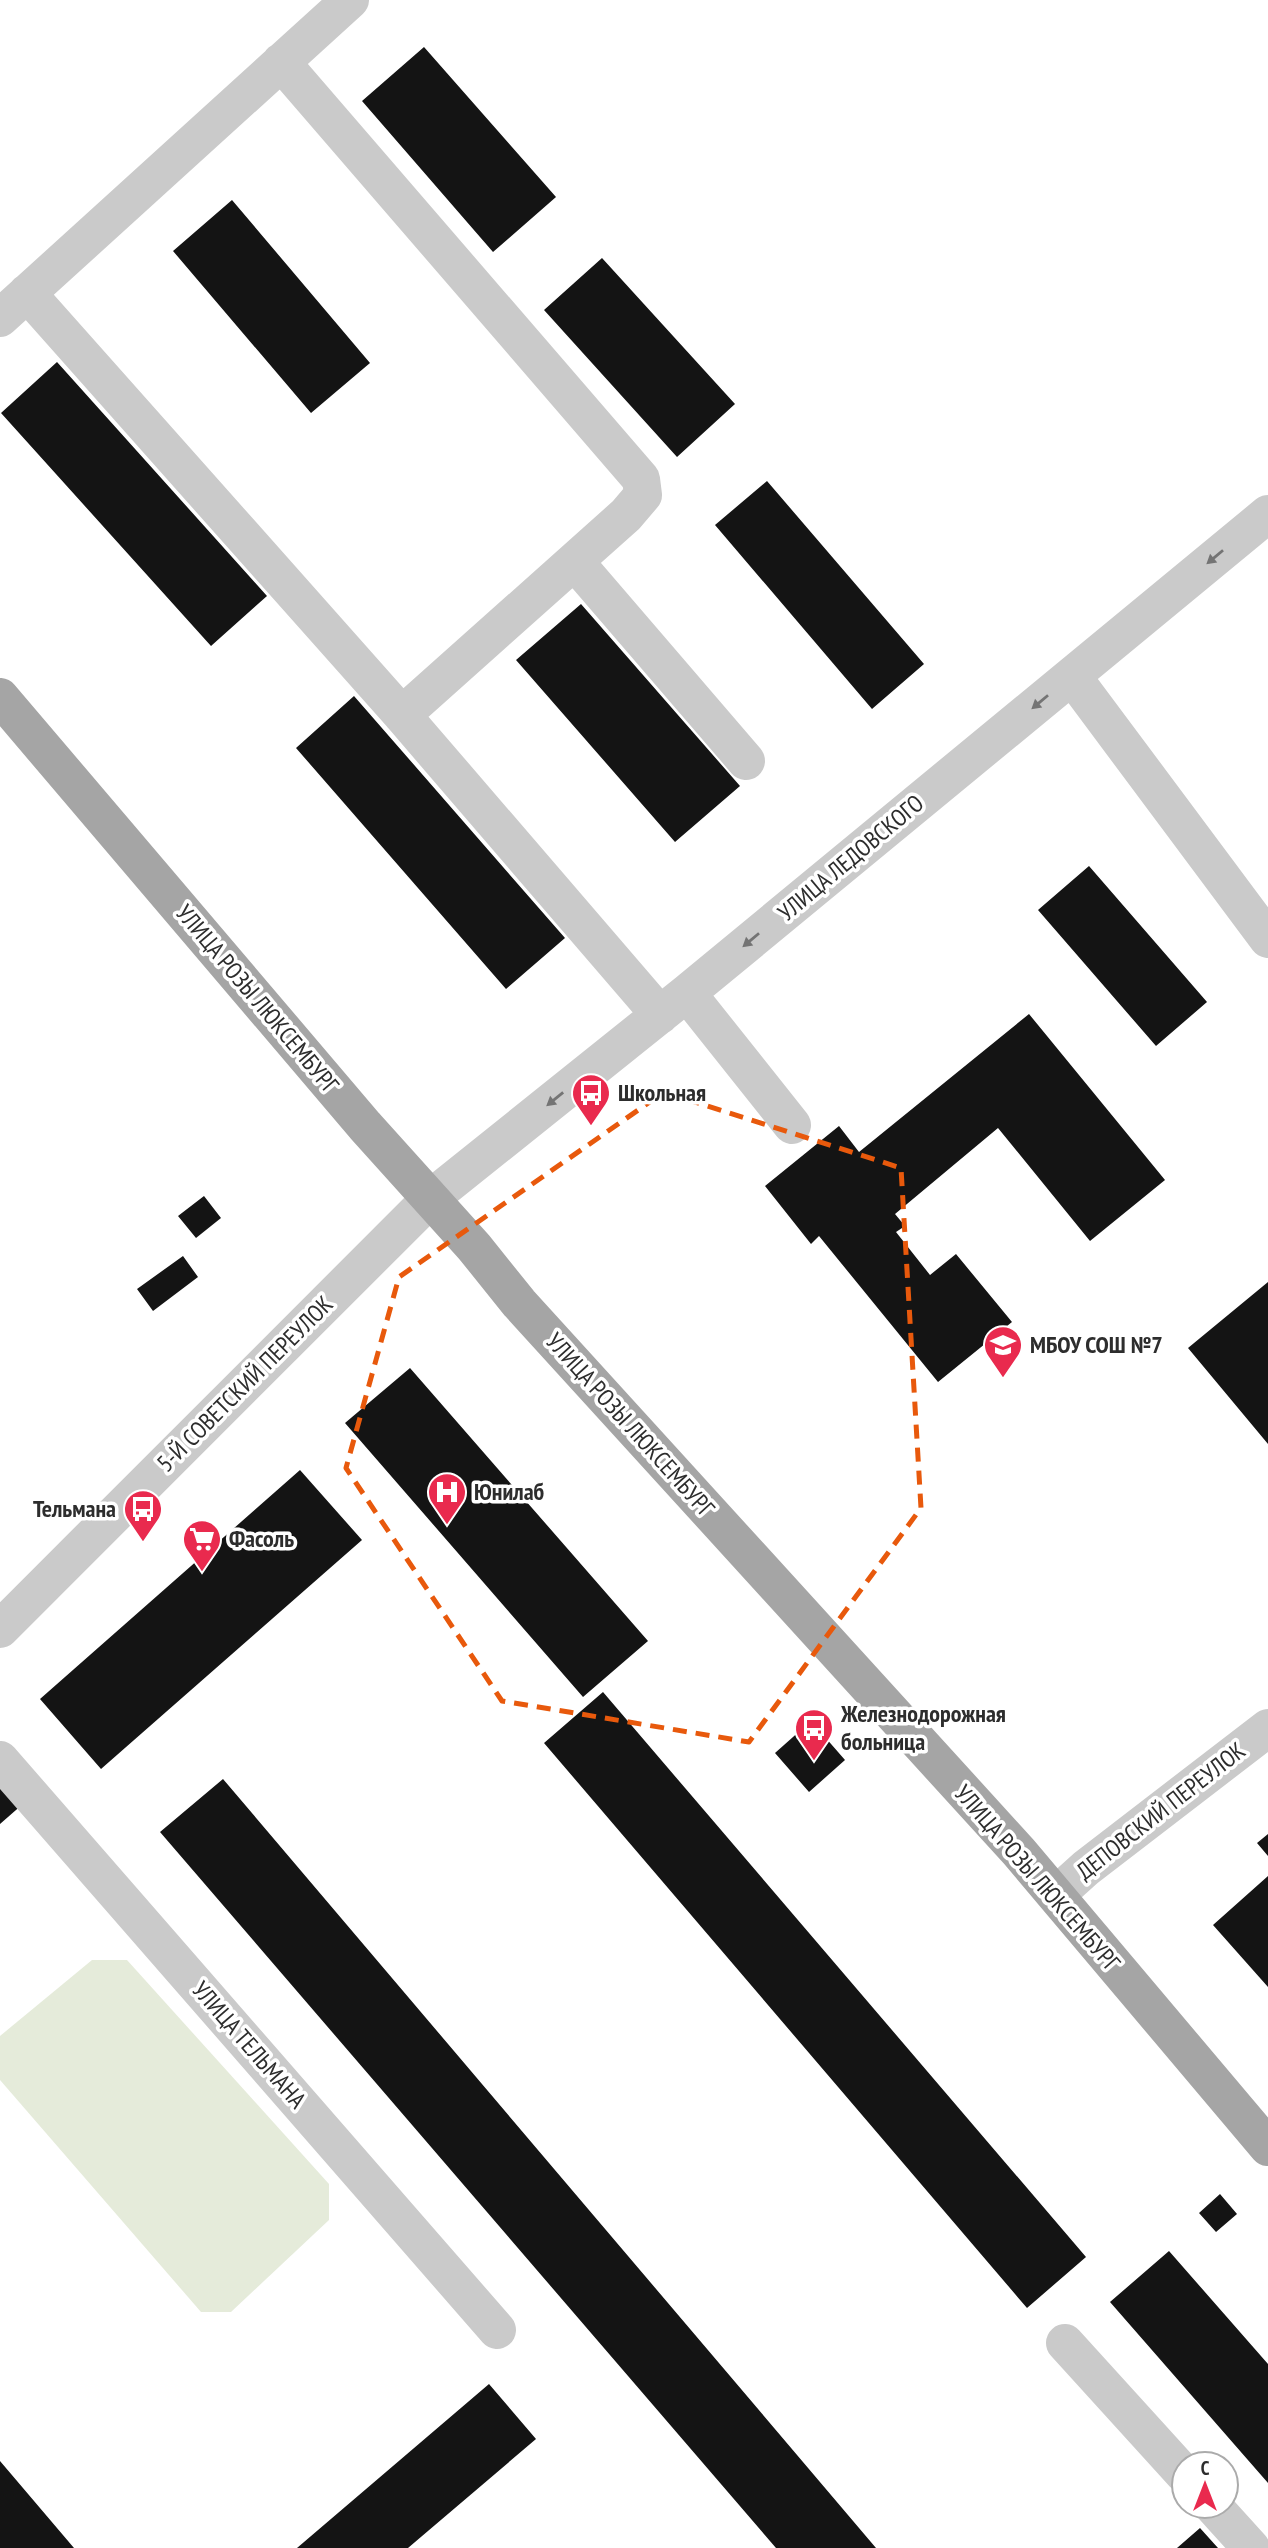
<svg xmlns="http://www.w3.org/2000/svg" width="1268" height="2548" font-family="'PT Sans Narrow',sans-serif">
<style>
.green{fill:#e5ebda}
.building{fill:#141414}
.lines{fill:none;stroke-linecap:round;stroke-linejoin:round}
.minor{stroke:#cacaca;stroke-width:38}
.major{stroke:#a5a5a5;stroke-width:38}
.oneway{fill:#747474}
.marked{fill:none;stroke:#e8590c;stroke-width:5;stroke-dasharray:14 9;stroke-linejoin:round}
.labels{text-anchor:middle;stroke-width:7;stroke-linejoin:round;paint-order:stroke}
.street-label{font-size:24px;fill:#2d2d2d;stroke:#fff}
.poi-label{font-size:24px;font-weight:bold;fill:#2d2d2d;stroke:#fff;text-anchor:start}
</style>
<rect width="100%" height="100%" fill="#fff"/>
<path class="green" d="M 92,1960 L 127,1960 L 329,2184 L 329,2220 L 231,2312 L 201,2312 L 0,2080 L 0,2036 Z"/>
<path class="building" d="M 424,47 L 556,197 L 493,252 L 362,101 Z
M 232,200 L 370,363 L 311,413 L 173,251 Z
M 602,258 L 735,404 L 677,457 L 544,310 Z
M 57,362 L 267,596 L 211,646 L 1,413 Z
M 767,481 L 924,664 L 872,709 L 715,525 Z
M 581,604 L 740,786 L 675,842 L 516,660 Z
M 354,696 L 565,938 L 506,989 L 296,748 Z
M 1089,866 L 1207,1002 L 1156,1046 L 1038,910 Z
M 1029,1014 L 1165,1180 L 1090,1241 L 998,1128 L 895,1214 L 905,1226 L 896,1232 L 930,1275 L 956,1254 L 1012,1322 L 938,1382 L 819,1236 L 811,1244 L 765,1186 L 839,1126 L 859,1152 Z
M 204,1196 L 221,1218 L 196,1238 L 178,1216 Z
M 183,1256 L 198,1277 L 153,1311 L 137,1289 Z
M 1268,1282 L 1268,1444 L 1188,1348 Z
M 410,1368 L 648,1641 L 583,1697 L 345,1423 Z
M 300,1470 L 362,1540 L 101,1769 L 40,1699 Z
M 603,1692 L 1086,2257 L 1027,2308 L 544,1743 Z
M 811,1721 L 845,1760 L 809,1792 L 775,1753 Z
M 0,1777 L 24,1803 L 0,1824 Z
M 223,1779 L 876,2548 L 776,2548 L 160,1832 Z
M 1268,1834 L 1268,1856 L 1257,1843 Z
M 1268,1876 L 1268,1987 L 1213,1925 Z
M 1220,2194 L 1237,2214 L 1216,2232 L 1199,2213 Z
M 1169,2251 L 1268,2364 L 1268,2483 L 1110,2302 Z
M 489,2384 L 536,2439 L 408,2548 L 297,2548 Z
M 0,2461 L 74,2548 L 0,2548 Z
M 1200,2528 L 1218,2548 L 1177,2548 Z"/>
<g class="lines">
<path class="minor" d="M 281,62 L 641,479 L 643,495 L 626,515 L 402,715
M 27,293 L 402,715 L 660,1015
M 0,318 L 350,0
M 575,562 L 746,761
M 1072,676 L 1268,939
M 687,993 L 792,1125
M 0,1629 L 431,1198 L 687,993 L 1268,514
M 0,1760 L 497,2330
M 1056,1895 L 1086,1868 L 1268,1728
M 1065,2343 L 1184,2474
M 1213,2506 L 1251,2548"/>
<path class="major" d="M 0,697 L 365,1126 L 474,1247 L 519,1303 L 1019,1852 L 1268,2147"/>
</g>
<defs><path id="oneway-solid" d="M-6-.8H1V-3.2L6.5 0L1 3.2V.8H-6Z" transform="scale(1.75)"/></defs>
<g class="oneway">
<use href="#oneway-solid" transform="translate(1215 557) rotate(140)"/>
<use href="#oneway-solid" transform="translate(1040 702) rotate(140)"/>
<use href="#oneway-solid" transform="translate(751 940) rotate(140)"/>
<use href="#oneway-solid" transform="translate(555 1099) rotate(141)"/>
</g>
<path class="marked" d="M 664,1092 L 901,1168 L 921,1508 L 749,1742 L 502,1701 L 346,1468 L 399,1277 Z"/>
<defs>
<symbol id="bus-pin" viewBox="-11 -11 22 30"><path d="M0 17L-7.5 6A9.5 9.5 0 1 1 7.5 6Z" fill="#e92a4e" stroke="#fff"/><path d="M-5-6H5V4H4V6H2V4H-2V6H-4V4H-5ZM-3.5-4V0h7V-4ZM-3.5 1.2v1.5H-2V1.2ZM2 1.2v1.5H3.5V1.2Z" fill="#fff"/></symbol>
<symbol id="school-pin" viewBox="-11 -11 22 30"><path d="M0 17L-7.5 6A9.5 9.5 0 1 1 7.5 6Z" fill="#e92a4e" stroke="#fff"/><path d="M0-5L7-2L0 1L-7-2ZM-4 1L0 2.5L4 1V4Q0 6-4 4Z" fill="#fff"/></symbol>
<symbol id="hospital-pin" viewBox="-11 -11 22 30"><path d="M0 17L-7.5 6A9.5 9.5 0 1 1 7.5 6Z" fill="#e92a4e" stroke="#fff"/><path d="M-5-5h3v3.5h4V-5h3V5h-3V1.5h-4V5h-3Z" fill="#fff"/></symbol>
<symbol id="supermarket-pin" viewBox="-11 -11 22 30"><path d="M0 17L-7.5 6A9.5 9.5 0 1 1 7.5 6Z" fill="#e92a4e" stroke="#fff"/><path d="M-6-5.5h2.5l.6 2H6L4.5 2H-2.5L-4.4-4H-6ZM-1.5 3.2a1.3 1.3 0 1 0 .1 0ZM3 3.2a1.3 1.3 0 1 0 .1 0Z" fill="#fff"/></symbol>
</defs>
<g fill-rule="evenodd">
<use href="#bus-pin" x="569" y="1071" width="44" height="60"/>
<use href="#school-pin" x="981" y="1323" width="44" height="60"/>
<use href="#hospital-pin" x="425" y="1470" width="44" height="60"/>
<use href="#bus-pin" x="121" y="1487" width="44" height="60"/>
<use href="#supermarket-pin" x="180" y="1517" width="44" height="60"/>
<use href="#bus-pin" x="792" y="1706" width="44" height="60"/>
</g>
<g class="labels">
<g class="street-label">
<text transform="translate(851 858) rotate(-40)" y="8">УЛИЦА ЛЕДОВСКОГО</text>
<text transform="translate(257 999) rotate(50)" y="8">УЛИЦА РОЗЫ ЛЮКСЕМБУРГ</text>
<text transform="translate(245 1384) rotate(-45)" y="8">5-Й СОВЕТСКИЙ ПЕРЕУЛОК</text>
<text transform="translate(630 1425) rotate(48)" y="8">УЛИЦА РОЗЫ ЛЮКСЕМБУРГ</text>
<text transform="translate(1161 1811) rotate(-38)" y="8">ДЕПОВСКИЙ ПЕРЕУЛОК</text>
<text transform="translate(1037 1878) rotate(49)" y="8">УЛИЦА РОЗЫ ЛЮКСЕМБУРГ</text>
<text transform="translate(249 2045) rotate(49)" y="8">УЛИЦА ТЕЛЬМАНА</text>
</g>
<g class="poi-label">
<text x="618" y="1101">Школьная</text>
<text x="1030" y="1353">МБОУ СОШ №7</text>
<text x="474" y="1500">Юнилаб</text>
<text x="116" y="1517" text-anchor="end">Тельмана</text>
<text x="229" y="1547">Фасоль</text>
<text x="841" y="1722">Железнодорожная<tspan x="841" dy="28">больница</tspan></text>
</g>
</g>
<g transform="translate(1205 2485)"><circle r="33" fill="#ffffff" stroke="#ababab" stroke-width="2"/>
<path d="M0-5L12 26L0 18L-12 26Z" fill="#e92a4e"/>
<text y="-10" font-size="19" font-weight="bold" text-anchor="middle" fill="#2d2d2d">С</text>
</g>
</svg>
